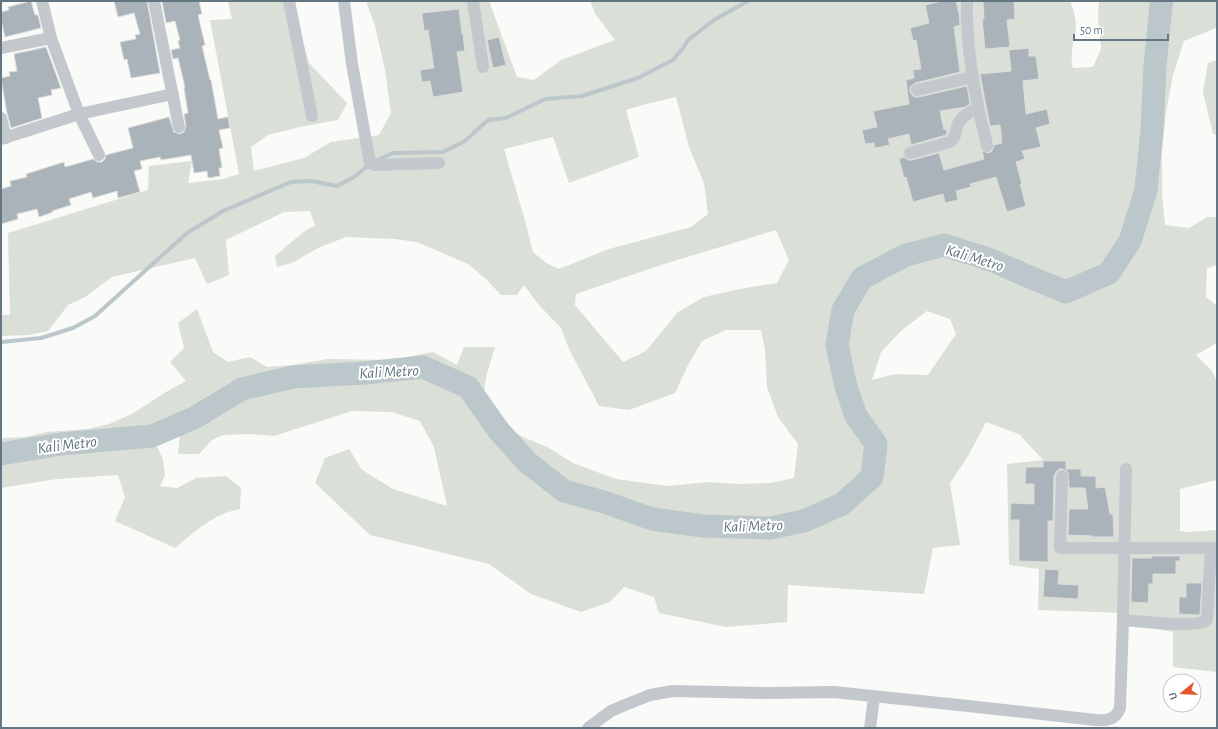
<svg xmlns="http://www.w3.org/2000/svg" width="1218" height="729" font-family="'Alegreya Sans',sans-serif">
<style>
.green{fill:#dadfd7;fill-rule:evenodd}
.lines{fill:none;stroke-linecap:round;stroke-linejoin:round}
.stream{stroke:#bbc7cb;stroke-width:4}
.river{stroke:#bbc7cb;stroke-width:23}
.building{fill:#aab3b9;stroke:#dcdcda}
.minor{stroke:#c3c8cc;stroke-width:12}
.labels{text-anchor:middle;stroke-width:4;stroke-linejoin:round;paint-order:stroke}
.water-label{font-size:16px;font-style:italic;fill:#60757c;stroke:#fff}
</style>
<rect width="100%" height="100%" fill="#fafaf8"/>
<path class="green" d="M 228,1 L 291,1 L 309,63 L 347,103 L 338,120 L 300,127 L 268,135 L 251,147 L 254,171 L 304,158 L 331,142 L 379,135 L 391,113 L 385,70 L 375,26 L 366,1 L 489,1 L 517,77 L 534,80 L 561,60 L 615,40 L 596,15 L 590,1 L 1070,1 C 1073,9 1076,17 1076,26 C 1075,40 1069,54 1073,68 L 1093,67 L 1101,49 L 1098,16 L 1099,1 L 1217,1 L 1216,28 L 1184,41 L 1173,75 L 1166,112 L 1162,152 L 1162,194 L 1165,225 L 1189,228 L 1207,217 L 1217,217 L 1217,265 L 1207,268 L 1206,297 L 1217,306 L 1217,343 L 1196,355 L 1212,371 L 1217,382 L 1217,480 L 1180,489 L 1180,531 L 1188,532 L 1217,530 L 1217,672 L 1173,667 L 1173,632 L 1152,628 L 1125,613 L 1038,610 L 1039,569 L 1009,565 L 1007,464 L 1043,460 L 1019,434 L 986,422 L 968,456 L 950,483 L 960,545 L 933,548 L 924,594 L 788,585 L 787,622 L 726,627 L 659,613 L 654,597 L 624,587 L 610,602 L 581,612 L 531,594 L 489,564 L 370,535 L 315,483 L 325,458 L 349,449 L 362,470 L 393,489 L 447,506 L 434,447 L 420,421 L 392,412 L 352,411 L 274,436 L 251,434 L 223,435 L 212,440 L 199,454 L 178,454 L 181,423 L 152,436 L 163,459 L 165,475 L 160,486 L 177,488 L 196,478 L 226,476 L 241,488 L 240,509 C 215,513 194,532 175,548 L 115,521 L 125,497 L 118,475 L 57,479 L 1,488 L 1,438 L 26,437 L 46,432 L 88,429 L 109,424 L 132,414 L 166,392 L 186,381 L 170,362 L 184,348 L 178,323 L 197,309 L 213,352 L 228,362 L 250,357 L 267,367 L 292,365 L 328,359 L 392,360 L 433,352 L 457,365 L 464,347 L 495,347 L 486,377 L 483,399 L 494,420 L 523,437 L 549,448 L 573,463 L 616,479 L 668,486 L 708,482 L 737,484 L 770,483 L 794,478 L 798,444 L 778,417 L 767,387 L 765,350 L 761,330 L 726,330 L 702,341 L 688,365 L 675,393 L 629,410 L 599,406 L 569,349 L 561,328 L 538,304 L 524,285 L 517,295 L 501,295 L 486,279 L 468,264 L 417,242 L 395,239 L 346,237 L 318,248 L 294,262 L 277,267 L 275,256 L 306,230 L 315,226 L 310,211 L 284,212 L 226,240 L 229,275 L 207,284 L 195,258 L 112,277 L 85,297 L 68,305 L 48,331 L 29,335 L 1,336 L 1,315 L 10,315 L 8,233 L 148,190 L 149,166 L 192,161 L 188,183 L 223,179 L 239,174 L 210,20 L 232,19 ZM 676,97 L 689,147 L 704,183 L 708,214 L 691,227 L 609,249 L 559,269 L 546,263 L 533,252 L 524,217 L 504,149 L 553,137 L 569,183 L 639,157 L 626,110 L 646,104 ZM 776,230 L 789,260 L 777,283 L 740,289 L 704,297 L 678,312 L 646,351 L 623,362 L 575,305 L 576,294 L 661,265 ZM 927,311 L 950,319 L 956,334 L 928,375 L 895,374 L 872,380 L 881,352 L 902,330 Z
M 1217,60 L 1217,135 L 1213,134 L 1203,92 L 1208,63 Z"/>
<g class="lines">
<path class="stream" d="M 375,161 L 393,153 L 443,152 L 465,141 L 488,120 L 506,118 L 545,99 L 582,96 L 638,78 L 673,60 L 683,48 L 688,40 L 714,20 L 748,1
M 1,342 L 41,338 L 73,328 L 95,316 L 187,233 L 223,211 L 291,182 L 311,181 L 337,186 L 354,177 L 369,165"/>
<path class="river" d="M 1,454 L 61,444 L 152,436 L 194,418 L 242,389 L 293,377 L 365,373 L 423,367 L 468,387 L 499,431 L 527,462 L 564,491 L 604,502 L 652,519 L 703,526 L 770,528 L 804,521 L 842,504 L 872,477 L 876,444 L 856,416 L 846,387 L 837,345 L 843,310 L 862,278 L 906,255 L 944,245 L 991,260 L 1027,276 L 1066,292 L 1109,273 L 1130,241 L 1146,190 L 1152,130 L 1155,67 L 1161,5 L 1162,1"/>
</g>
<path class="building" d="M 31,1 L 35,15 L 38,15 L 41,28 L 5,37 L 1,19 L 1,12 L 9,10 L 8,7 Z
M 114,1 L 147,1 L 160,73 L 131,78 L 127,59 L 124,60 L 120,42 L 136,39 L 135,35 L 140,34 L 134,13 L 118,17 Z
M 162,1 L 199,1 L 202,14 L 198,15 L 205,45 L 202,46 L 210,80 L 211,80 L 218,119 L 228,117 L 230,128 L 219,130 L 223,148 L 219,149 L 222,168 L 219,168 L 220,176 L 208,178 L 207,171 L 194,173 L 191,155 L 161,160 L 160,157 L 140,161 L 142,169 L 134,171 L 140,192 L 118,198 L 117,191 L 93,198 L 91,192 L 69,199 L 71,205 L 52,211 L 53,212 L 39,217 L 37,209 L 17,214 L 18,219 L 1,224 L 1,189 L 11,186 L 10,181 L 27,177 L 26,174 L 64,162 L 65,167 L 93,159 L 98,162 L 102,162 L 105,159 L 106,155 L 133,148 L 128,128 L 169,117 L 174,132 L 180,134 L 184,132 L 186,126 L 184,114 L 188,113 L 184,88 L 185,87 L 178,58 L 173,59 L 171,50 L 180,48 L 178,41 L 180,40 L 175,21 L 166,23 Z
M 942,1 L 956,1 L 959,14 L 960,25 L 954,27 L 960,72 L 915,83 L 910,87 L 910,92 L 914,97 L 919,97 L 967,86 L 970,104 L 965,107 L 940,111 L 944,130 L 946,129 L 947,134 L 946,135 L 911,145 L 909,134 L 888,139 L 890,145 L 875,148 L 874,143 L 865,144 L 862,130 L 877,127 L 873,111 L 909,104 L 906,80 L 914,78 L 913,70 L 921,69 L 916,40 L 913,41 L 910,28 L 929,23 L 925,5 Z
M 983,1 L 1014,1 L 1015,19 L 1007,20 L 1010,47 L 985,49 L 982,19 L 984,19 Z
M 459,9 L 462,34 L 463,34 L 465,51 L 457,52 L 463,92 L 433,97 L 430,81 L 422,82 L 420,70 L 434,68 L 428,30 L 424,31 L 422,13 Z
M 499,37 L 506,65 L 493,68 L 487,40 Z
M 46,47 L 61,88 L 51,90 L 52,95 L 38,98 L 42,118 L 11,128 L 7,113 L 1,78 L 10,76 L 9,72 L 17,71 L 14,54 Z
M 1029,48 L 1029,56 L 1036,56 L 1039,79 L 1023,81 L 1026,114 L 1047,109 L 1050,124 L 1036,128 L 1041,147 L 1022,151 L 1025,159 L 1016,162 L 1022,184 L 1020,184 L 1026,206 L 1007,212 L 996,177 L 970,184 L 971,187 L 956,191 L 958,200 L 945,203 L 943,194 L 913,202 L 906,177 L 904,178 L 899,159 L 904,157 L 908,160 L 912,160 L 939,153 L 944,170 L 984,159 L 982,151 L 989,153 L 992,151 L 994,145 L 1002,143 L 1000,125 L 990,126 L 980,74 L 1011,71 L 1009,50 Z
M 1043,461 L 1066,461 L 1066,469 L 1081,469 L 1081,476 L 1096,476 L 1096,488 L 1105,487 L 1110,514 L 1113,514 L 1114,537 L 1093,537 L 1093,536 L 1068,535 L 1069,509 L 1088,509 L 1085,488 L 1069,488 L 1068,472 L 1063,469 L 1059,469 L 1056,472 L 1054,476 L 1053,521 L 1048,521 L 1048,562 L 1019,561 L 1019,520 L 1010,520 L 1011,503 L 1034,504 L 1034,484 L 1025,484 L 1026,467 L 1043,467 Z
M 1152,556 L 1180,556 L 1180,561 L 1176,561 L 1176,574 L 1153,574 L 1153,584 L 1149,584 L 1148,603 L 1131,602 L 1132,558 L 1152,558 Z
M 1045,569 L 1059,570 L 1058,584 L 1079,585 L 1078,599 L 1043,597 Z
M 1186,583 L 1202,583 L 1200,615 L 1179,614 L 1179,597 L 1186,597 Z"/>
<g class="lines">
<path class="minor" d="M 42,1 L 51,38 L 79,114 L 99,155
M 154,1 L 179,127
M 289,1 L 312,116
M 344,1 L 352,64 L 370,163 L 374,165 L 439,163
M 473,1 L 483,67
M 967,1 C 966,36 971,72 978,106 C 980,120 985,132 987,146
M 1,48 L 51,38
M 917,90 L 973,77
M 1,118 L 6,138
M 1,139 L 79,114 L 173,94
M 910,153 L 950,142 C 957,137 955,131 958,124 C 962,116 970,112 978,108
M 1062,476 L 1060,548 L 1217,548
M 1123,620 C 1140,621 1195,629 1207,620 L 1211,548
M 588,728 L 611,711 L 625,705 L 650,695 L 673,691 L 768,693 L 834,692 L 959,705 L 1096,720 C 1108,721 1116,719 1120,708 L 1123,620 L 1126,469
M 870,728 L 874,697"/>
</g>
<g class="labels">
<g class="water-label">
<text transform="translate(975 257) rotate(17)" y="6">Kali Metro</text>
<text transform="translate(389 371) rotate(-3)" y="6">Kali Metro</text>
<text transform="translate(67 444) rotate(-7)" y="6">Kali Metro</text>
<text transform="translate(753 525) rotate(-2)" y="6">Kali Metro</text>
</g>
</g>
<rect width="1218" height="729" fill="none" stroke="#657683" stroke-width="4"/>
<g transform="translate(1182 693) rotate(252)"><circle r="19" fill="#ffffff" stroke="#c1c8cd"/>
<path d="M0-3L7 15L0 10L-7 15Z" fill="#e4572e"/>
<text y="-6" font-size="11" font-weight="bold" text-anchor="middle" fill="#657683">U</text>
</g>
<path d="M1074 34v6h94v-6" fill="none" stroke="#657683" stroke-width="2"/>
<text x="1080" y="34" font-size="12" fill="#657683" stroke="#ffffff" stroke-width="3" paint-order="stroke">50 m</text>
</svg>
